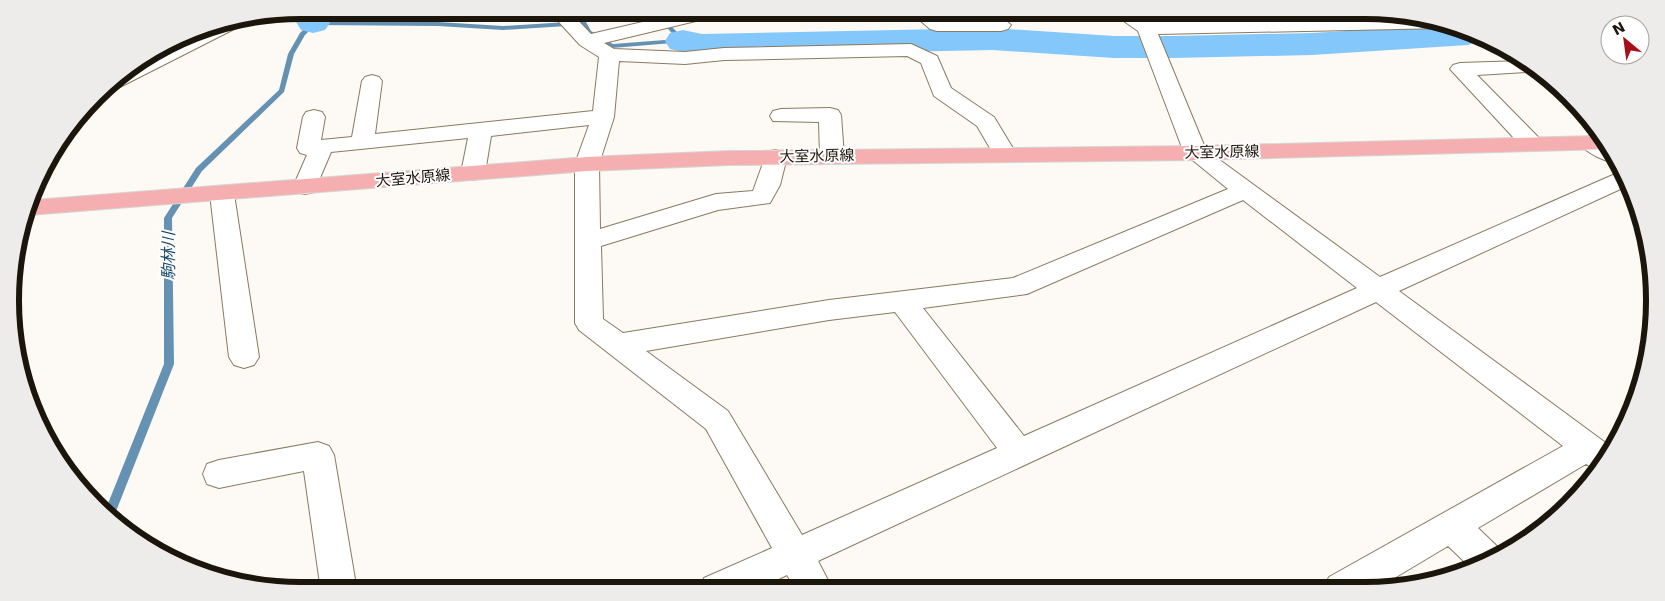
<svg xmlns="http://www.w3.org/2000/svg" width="1665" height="601" font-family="'DejaVu Sans','Noto Sans JP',sans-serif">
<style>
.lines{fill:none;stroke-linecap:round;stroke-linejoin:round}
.stream{fill:#6592b3;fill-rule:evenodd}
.river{fill:#84c7fb;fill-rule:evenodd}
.minor-casing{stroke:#8b7a60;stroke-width:2}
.major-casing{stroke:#d6d5d3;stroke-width:2}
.minor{fill:#fff;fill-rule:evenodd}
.major{fill:#f6afb0;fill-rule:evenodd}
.labels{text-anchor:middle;stroke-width:4;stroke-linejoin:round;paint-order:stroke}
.street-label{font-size:15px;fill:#1c150b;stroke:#fff}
.water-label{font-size:16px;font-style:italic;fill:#154669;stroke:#fff}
.rim{fill:none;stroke:#1c150b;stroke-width:6}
</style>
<rect width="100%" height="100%" fill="#fdf9f4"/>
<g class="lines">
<path class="stream" d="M 649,10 L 655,10 L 685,40 L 685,42 L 612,48 L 587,33 L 582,25 L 503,30 L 438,26 L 315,25 L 305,35 L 294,54 L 284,92 L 202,171 L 172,218 L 174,364 L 113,519 L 105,511 L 164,364 L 164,218 L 196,168 L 279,90 L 288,54 L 300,33 L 311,22 L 438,22 L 503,26 L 584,21 L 586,22 L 591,31 L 613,44 L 678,39 Z"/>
<path class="river" d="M 300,10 L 323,10 L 330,23 L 325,30 L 313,33 L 301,30 L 290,12 Z
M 1449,25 L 1481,40 L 1468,45 L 1312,55 L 1174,58 L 1114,58 L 993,50 L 702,56 L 670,49 L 665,41 L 670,33 L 683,30 L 702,34 L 993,28 L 1114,36 L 1174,36 L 1312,33 Z"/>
<defs>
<path id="minor" d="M 548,10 L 568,10 L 591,34 L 694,10 L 727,10 L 725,14 L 604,43 L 614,49 L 685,52 L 724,48 L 911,44 L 937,56 L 951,88 L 994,117 L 1017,155 L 1013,160 L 1005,162 L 997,160 L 977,126 L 934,96 L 921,63 L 907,56 L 724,60 L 685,64 L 619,61 L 614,117 L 599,164 L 600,229 L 716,194 L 753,191 L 767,152 L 775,150 L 783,152 L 787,157 L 780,185 L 770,203 L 718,210 L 601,246 L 603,319 L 623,333 L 829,300 L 1013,278 L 1228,189 L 1184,153 L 1138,31 L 1108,10 L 1130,10 L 1150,22 L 1416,17 L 1440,20 L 1451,26 L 1444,28 L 1158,34 L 1206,150 L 1380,277 L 1622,171 L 1627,186 L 1399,291 L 1614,449 L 1596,470 L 1586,464 L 1478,528 L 1502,551 L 1504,554 L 1493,561 L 1471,568 L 1448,546 L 1376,589 L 1324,589 L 1329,577 L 1563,446 L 1376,302 L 818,561 L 833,590 L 796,590 L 787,575 L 756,590 L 699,590 L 704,578 L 772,548 L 706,429 L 579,330 L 575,323 L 575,164 L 589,125 L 491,136 L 485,173 L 481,178 L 473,180 L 465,178 L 461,173 L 468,138 L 331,152 L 314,192 L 305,194 L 296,192 L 293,187 L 307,155 L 300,153 L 297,148 L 303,117 L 306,112 L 314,110 L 322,112 L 325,117 L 321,140 L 352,137 L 362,81 L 365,77 L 372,75 L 379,77 L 382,81 L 375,134 L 593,111 L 599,57 L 580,45 ZM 1243,200 L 1357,288 L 1024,436 L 923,308 L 1027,294 ZM 895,312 L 997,448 L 802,535 L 728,411 L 646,351 L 829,320 Z
M 908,10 L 929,10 L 942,19 L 981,19 L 972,10 L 993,10 L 1011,25 L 1008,29 L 1001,31 L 937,31 L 930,29 Z
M 243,19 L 242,25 L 112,91 L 101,92 C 115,74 189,33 213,25 C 222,21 234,21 243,19 Z
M 1523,61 L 1543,71 L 1477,75 L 1540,139 L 1543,144 L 1540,149 L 1532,151 L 1524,149 L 1450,69 L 1453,65 L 1460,63 Z
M 830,108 L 838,110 L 841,115 L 844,156 L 840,161 L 832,163 L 824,161 L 820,156 L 819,122 L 773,121 L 770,116 L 773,111 L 781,109 Z
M 1590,136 C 1604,140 1614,149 1619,163 C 1607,163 1586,153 1579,143 L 1582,138 Z
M 222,186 L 231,189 L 234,194 L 259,357 L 254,365 L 244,368 L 234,365 L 229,357 L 210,194 L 213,189 Z
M 318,442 L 329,446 L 334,455 L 357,591 L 321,591 L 304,471 L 219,488 L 207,484 L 203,474 L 207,464 L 219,460 Z"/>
<path id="major" d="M 1599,136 L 1610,149 L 1196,160 L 729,165 L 587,171 L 29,215 L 34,200 L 587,157 L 729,151 L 1196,146 Z"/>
</defs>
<use href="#minor" class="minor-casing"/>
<use href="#major" class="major-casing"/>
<use href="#minor" class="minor"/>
<use href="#major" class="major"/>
</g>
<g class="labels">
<g class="street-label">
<text transform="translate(1222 152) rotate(-1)" y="5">大室水原線</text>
<text transform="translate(817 156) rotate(-1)" y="5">大室水原線</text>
<text transform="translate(413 178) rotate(-5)" y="5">大室水原線</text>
</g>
<g class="water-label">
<text transform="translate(168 256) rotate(-90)" y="6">駒林川</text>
</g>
</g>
<path d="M0 0H1665V601H0ZM300 19H1365A281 281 0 0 1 1646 300V301A281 281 0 0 1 1365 582H300A281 281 0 0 1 19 301V300A281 281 0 0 1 300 19Z" fill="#edeceb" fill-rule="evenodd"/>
<path class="rim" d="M300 19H1365A281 281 0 0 1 1646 300V301A281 281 0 0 1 1365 582H300A281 281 0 0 1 19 301V300A281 281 0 0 1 300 19Z"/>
<g transform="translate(1625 40) rotate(331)"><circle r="24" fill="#ffffff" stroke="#a4a19d"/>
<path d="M0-4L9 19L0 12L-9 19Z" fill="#a60f1a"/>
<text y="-8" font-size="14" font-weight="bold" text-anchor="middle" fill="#1c150b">N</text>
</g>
</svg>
